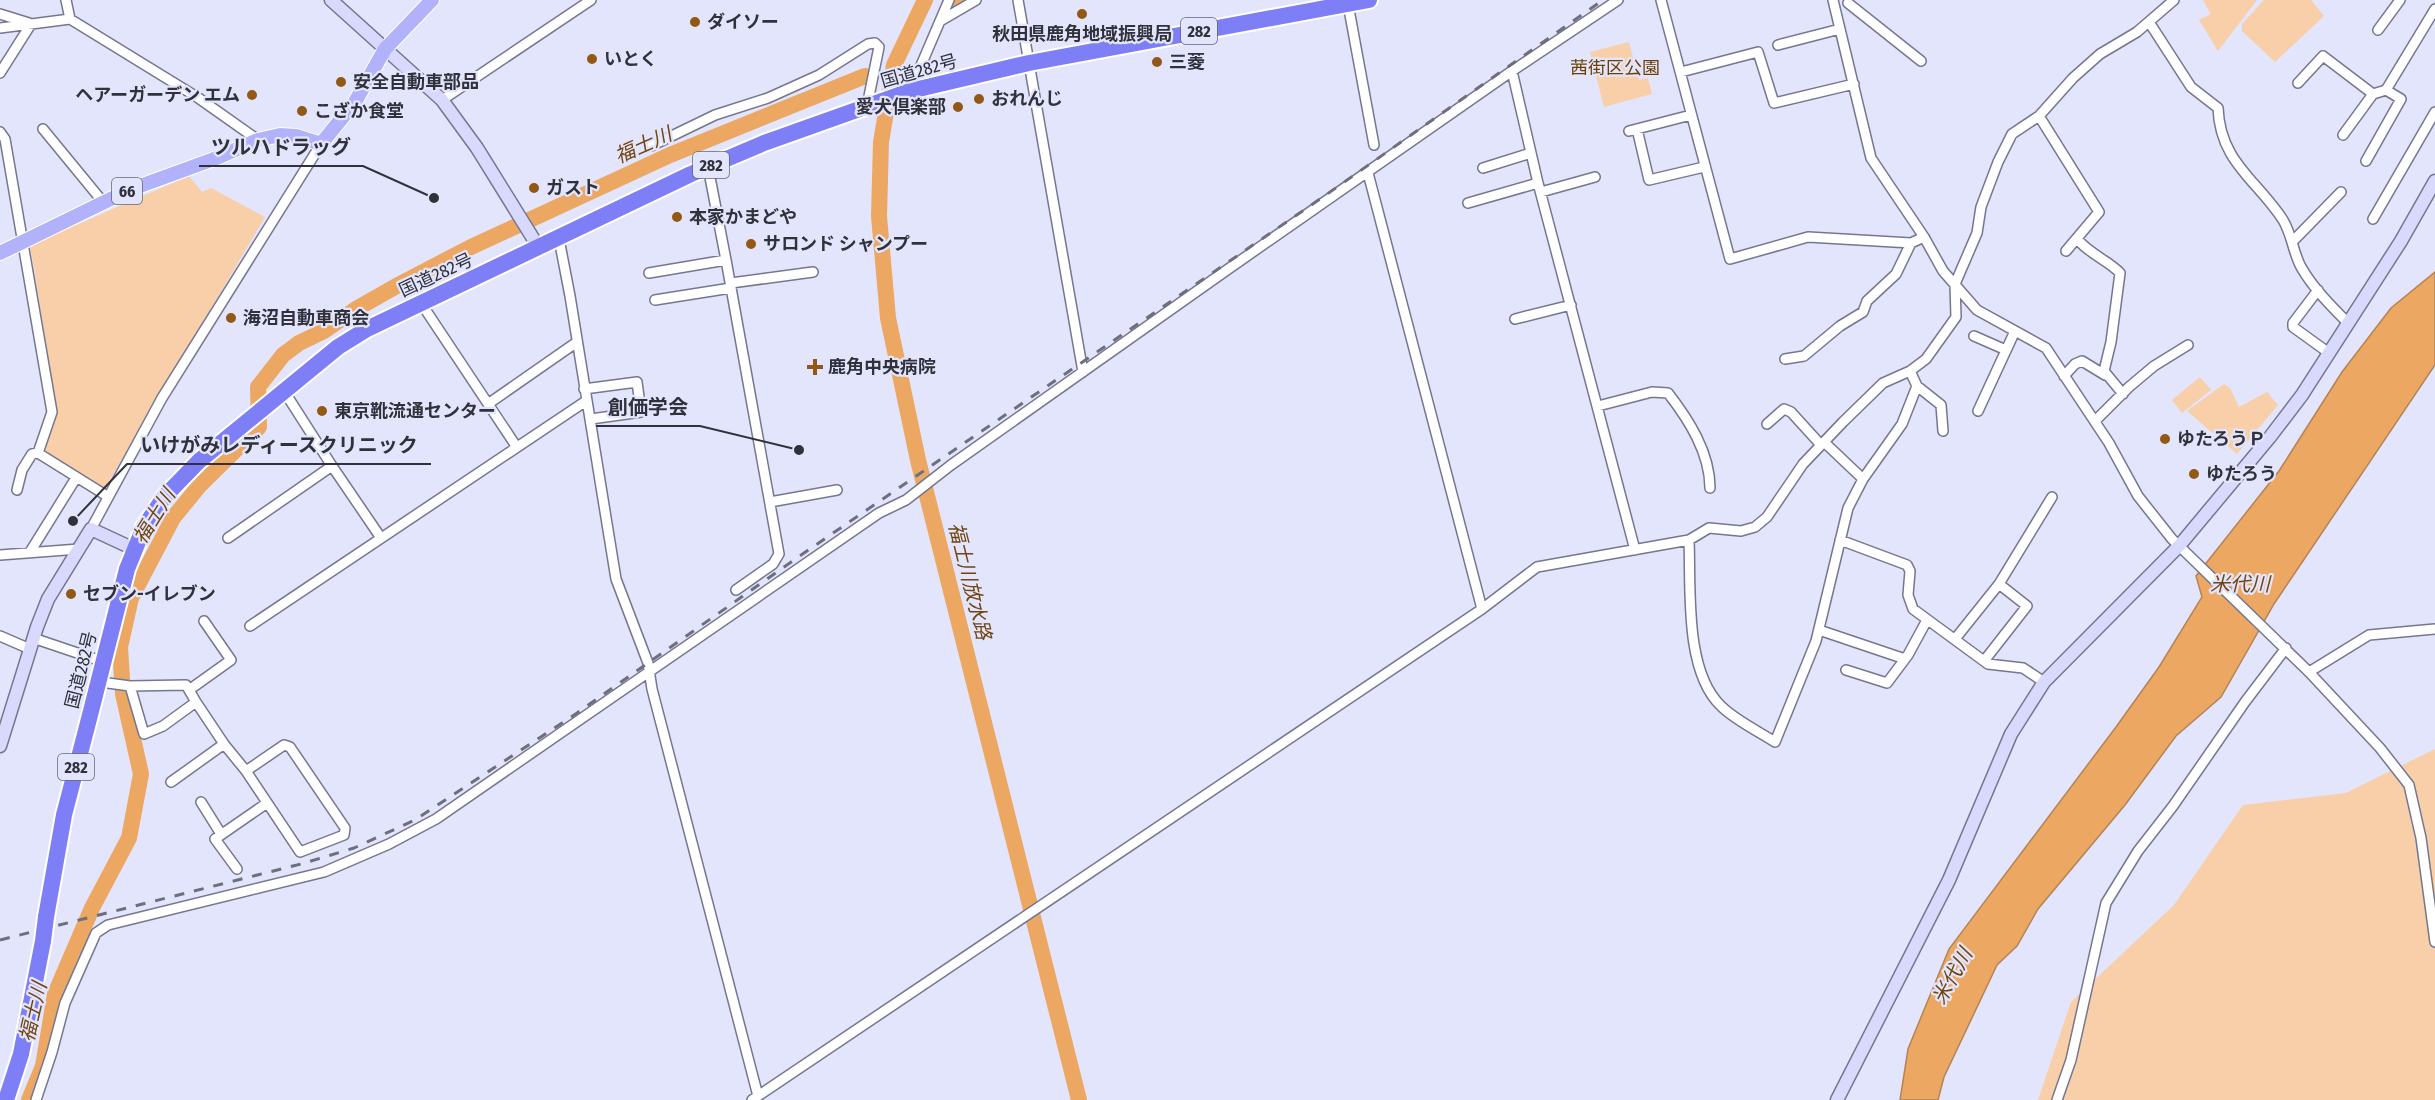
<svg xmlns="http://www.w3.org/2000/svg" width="2435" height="1100" font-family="'Fira Sans Condensed','Noto Sans JP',sans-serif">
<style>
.green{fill:#f8cfa9}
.water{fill:#eca762;stroke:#b48456;stroke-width:1.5}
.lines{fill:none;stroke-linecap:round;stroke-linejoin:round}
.river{stroke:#eca762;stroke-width:16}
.street-casing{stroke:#74778f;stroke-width:12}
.secondary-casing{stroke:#74778f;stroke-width:15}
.primary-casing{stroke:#fff;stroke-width:16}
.highway-casing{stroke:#fff;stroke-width:20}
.street{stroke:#fff;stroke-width:9}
.secondary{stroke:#d8d9fd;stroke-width:12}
.primary{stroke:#b2b2fa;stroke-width:14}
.highway{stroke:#7e7ff7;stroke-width:16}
.rail{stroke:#6d6f7d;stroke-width:3;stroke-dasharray:10 10;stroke-linecap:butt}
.highway-bridge-casing{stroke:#fff;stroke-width:20;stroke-linecap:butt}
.highway-bridge{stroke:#7e7ff7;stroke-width:16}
.poi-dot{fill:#925814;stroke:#e2e5fb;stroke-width:2}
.labels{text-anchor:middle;stroke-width:4.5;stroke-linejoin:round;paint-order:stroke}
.shield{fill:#e2e5fb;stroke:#656775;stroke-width:1.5}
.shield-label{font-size:16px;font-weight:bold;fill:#30313b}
.poi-label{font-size:18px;font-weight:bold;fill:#30313b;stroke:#e2e5fb;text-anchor:start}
.park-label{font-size:18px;fill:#6c3f07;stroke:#e2e5fb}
.street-label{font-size:18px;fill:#30313b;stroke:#e2e5fb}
.water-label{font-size:20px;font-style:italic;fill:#724510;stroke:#e2e5fb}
.leader{fill:none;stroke:#30313b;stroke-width:2}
.callout-dot{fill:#30313b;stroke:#e2e5fb;stroke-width:2}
.callout-label{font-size:20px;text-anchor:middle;font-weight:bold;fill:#30313b;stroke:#e2e5fb;stroke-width:4.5;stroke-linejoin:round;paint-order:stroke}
</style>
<rect width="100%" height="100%" fill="#e2e5fb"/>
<path class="green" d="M 2203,0 L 2257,0 L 2218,51 L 2199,20 L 2211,14 Z
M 2264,0 L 2311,0 L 2324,16 L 2275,62 L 2242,31 L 2242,24 Z
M 1629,42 L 1639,80 L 1648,78 L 1652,94 L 1604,107 L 1590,52 Z
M 189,176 L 202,192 L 211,188 L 265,217 L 104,490 L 42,453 L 55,415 L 49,362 L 30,245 Z
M 2200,377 L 2211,390 L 2182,413 L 2172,400 Z
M 2224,384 L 2230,388 L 2239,407 L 2267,392 L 2278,405 L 2237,454 L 2187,411 Z
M 2435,749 L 2435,1100 L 2038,1100 L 2071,1002 L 2174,905 L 2243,805 L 2346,793 Z"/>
<path class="water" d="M 2435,272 L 2435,365 L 2274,604 L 2221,697 L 2176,736 L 2125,805 L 2038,909 L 2017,946 L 1997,965 L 1944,1077 L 1938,1100 L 1900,1100 L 1908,1049 L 1949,949 L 2116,727 L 2159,667 L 2202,597 L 2196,576 L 2279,471 L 2342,372 L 2391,308 Z"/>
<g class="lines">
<path class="river" d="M 925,0 L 894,65 L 881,142 L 879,216 L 888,318 L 918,460 L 1079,1100
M 953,8 L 964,0
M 29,1100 L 43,1066 L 55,994 L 92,908 L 129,838 L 141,774 L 123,694 L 120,647 L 131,598 L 173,518 L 200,485 L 259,427 L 258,387 L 283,355 L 299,343 L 324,331 L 356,309 L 400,284 L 471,247 L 670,155 L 865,76"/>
<defs>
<path id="street" d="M 66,0 L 70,19
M 1018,0 L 1083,372
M 1661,0 L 1730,259 L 1808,237 L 1911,243 L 1924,237
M 1833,0 L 1871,158 L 1924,237 L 1943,271 L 1977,310 L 2046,348 L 2109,443 L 2138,496 L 2172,539 L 2309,672 L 2380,748 L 2409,785 L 2421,838 L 2435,942
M 1848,3 L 1921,61
M 1348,4 L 1374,145
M 0,14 L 29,23
M 940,21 L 976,0
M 2149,22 L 2191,87 L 2218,108 C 2220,162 2257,180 2283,220 C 2292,235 2293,252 2301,267 C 2313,288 2331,306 2348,323
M 0,28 L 70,19 L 197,97 L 258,140
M 2378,30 L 2400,0
M 1778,45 L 1840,29
M 1512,71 L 1538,183 L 1635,550
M 1681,72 L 1758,52 L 1774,103 L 1854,84
M 0,73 L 31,24
M 2298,83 L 2323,56 L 2373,94 L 2386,90
M 910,91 L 949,0
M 442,100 L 591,0
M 2039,116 L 2099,212 L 2066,251
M 43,129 L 103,202
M 1637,129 L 1649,180 L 1704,167
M 1629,131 L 1691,115
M 0,132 L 5,139 L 52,412 L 38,453 L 107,496
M 2343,135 L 2373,94
M 651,146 L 715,115 L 768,98 L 819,75 L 868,44 L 875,43 L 879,47 L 867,106
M 2366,161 L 2401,99 L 2386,90 L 2435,9
M 708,167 L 726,260 L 779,554 L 773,564 L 736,590
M 1483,168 L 1531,153
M 1368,173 L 1482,609
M 1541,192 L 1595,177
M 1468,203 L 1538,183
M 2373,219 L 2435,112
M 559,239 L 570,296 L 616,579 L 648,663 L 652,689 L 758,1096
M 2078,240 C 2091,255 2109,261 2120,273 L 2111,342 L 2104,371 L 2123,394
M 2293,241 L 2341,192
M 649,273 L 726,260
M 731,283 L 813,272
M 2318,290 L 2293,323 L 2293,327 L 2329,353
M 655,300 L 731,288
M 421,303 L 516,446
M 1515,319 L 1571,305
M 1974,336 L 2006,350
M 1785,359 L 1804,356 L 1840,326 L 1863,312 L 1867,301 L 1896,274 L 1911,243
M 2064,376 L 2075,364 L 2082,361 L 2105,375
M 584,389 L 637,382 L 641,412 L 591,419
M 488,404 L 577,342
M 1598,406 L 1652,392 L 1668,393 C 1689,420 1710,453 1710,488
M 1978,411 L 2015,331
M 2095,421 L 2129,387 L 2154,366 L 2188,345
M 1767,424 L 1784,409 L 1791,412 L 1821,445
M 1943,431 L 1941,405 L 1917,386 L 1910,371 L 1926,359 L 1956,317 L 1955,284 L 1977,233 L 1981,207 L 1998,162 L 2012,134 L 2039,116 L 2073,78 L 2100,54 L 2137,32 L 2174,0
M 1824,442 L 1863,479
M 332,466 L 381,538
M 17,490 L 22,470 L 32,454 L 38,453
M 770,502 L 837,490
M 91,529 L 162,398 L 321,144
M 228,538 L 332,466 L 284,391
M 1689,540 C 1691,587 1684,671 1721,706 C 1735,720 1758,731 1775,742 L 1816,641 L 1848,508 L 1863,479 L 1902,424 L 1917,386
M 1840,540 L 1907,565 L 1910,571 L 1908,595 L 1913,609 L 1988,664 L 2023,668 L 2044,682
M 30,552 L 76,478
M 0,555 L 79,549
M 250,626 L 586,401
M 1819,630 L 1905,659
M 0,636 L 30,649
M 33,638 L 104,662
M 1955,639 L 1999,584 L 2052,497
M 1984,661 L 2027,606 L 1999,584
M 1846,670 L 1887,683 L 1908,655 L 1927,620
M 2309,672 L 2369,635 L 2435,629
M 100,679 L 108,683 L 130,686
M 189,690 L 231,660 L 204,621
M 196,702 L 186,685 L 130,686 L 144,734 L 163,726 L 196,702 L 224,744
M 284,745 L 290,747 L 345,828 L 344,835 L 300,852 L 246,771 Z
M 171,782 L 224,744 L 246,771
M 201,802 L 221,834
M 237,869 L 215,839 L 267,803
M 36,1100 L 52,1052 L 65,1003 L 96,933 L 108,925 L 324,872 L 389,844 L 436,819 L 879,513 L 906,500 L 951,465 L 1224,272 L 1512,71 L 1618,0
M 752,1100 L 1482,609 L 1537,567 L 1689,540 L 1709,528 L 1741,531 L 1755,527 L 1767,517 L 1803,464 L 1843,422 L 1883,383 L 1910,371
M 2057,1100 L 2071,1060 L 2106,903 L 2138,851 L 2173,806 L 2245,702 L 2286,648"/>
<path id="secondary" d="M 331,0 L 442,100 L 477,148 L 539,248
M 0,746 L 37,627 L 48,599 L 91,529 L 134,549
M 1837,1100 L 1949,880 L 2011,734 L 2044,682 L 2179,546 L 2270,437 L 2302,395 L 2401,241 L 2435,181"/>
<path id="primary" d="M 0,253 L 129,190 L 214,159 L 258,140 L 280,135 L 296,136 L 321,144 L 355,102 L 385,49 L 432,0"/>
<path id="highway" d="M 46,917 L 64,815 L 90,715 L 127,569 L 144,527 L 165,496 L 199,461 L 338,347 L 367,329 L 691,174 L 764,143 L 910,91 L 1029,63 L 1369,0
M 6,1100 L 21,1054 L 43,941"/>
</defs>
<use href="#street" class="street-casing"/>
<use href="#secondary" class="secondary-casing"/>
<use href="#primary" class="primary-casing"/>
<use href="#highway" class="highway-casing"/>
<use href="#street" class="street"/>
<use href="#secondary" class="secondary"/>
<use href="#primary" class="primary"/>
<use href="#highway" class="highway"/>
<path class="rail" d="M 0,940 L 301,864 L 354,848 L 415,820 L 577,713 L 804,553 L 1323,197 L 1603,0"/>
<defs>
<path id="highway-bridge" d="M 43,941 L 46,917"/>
</defs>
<use href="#highway-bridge" class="highway-bridge-casing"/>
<use href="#highway-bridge" class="highway-bridge"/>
</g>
<g class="poi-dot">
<circle cx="1082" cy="14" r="6"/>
<circle cx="695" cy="22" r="6"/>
<circle cx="592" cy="59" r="6"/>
<circle cx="1157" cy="62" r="6"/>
<circle cx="341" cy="82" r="6"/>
<circle cx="252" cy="95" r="6"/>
<circle cx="979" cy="99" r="6"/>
<circle cx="958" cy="107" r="6"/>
<circle cx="302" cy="111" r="6"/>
<circle cx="534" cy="188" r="6"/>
<circle cx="677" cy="217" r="6"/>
<circle cx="751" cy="244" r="6"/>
<circle cx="231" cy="318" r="6"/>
<path d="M812 358h6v6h6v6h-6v6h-6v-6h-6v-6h6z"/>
<circle cx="322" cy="411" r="6"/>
<circle cx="2165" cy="439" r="6"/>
<circle cx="2194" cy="474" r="6"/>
<circle cx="71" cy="594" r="6"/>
</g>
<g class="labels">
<g class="shield">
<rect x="1181" y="18" width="36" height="26" rx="4.5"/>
<rect x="693" y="152" width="36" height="26" rx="4.5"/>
<rect x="112" y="178" width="30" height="26" rx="4.5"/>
<rect x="58" y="754" width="36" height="26" rx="4.5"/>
</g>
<g class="shield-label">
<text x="1199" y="37">282</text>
<text x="711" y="171">282</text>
<text x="127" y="197">66</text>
<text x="76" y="773">282</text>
</g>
<g class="poi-label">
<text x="707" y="28">ダイソー</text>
<text x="1082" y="40" text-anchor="middle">秋田県鹿角地域振興局</text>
<text x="604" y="65">いとく</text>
<text x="1169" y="68">三菱</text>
<text x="353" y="88">安全自動車部品</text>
<text x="240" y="101" text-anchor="end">ヘアーガーデン エム</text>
<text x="991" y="105">おれんじ</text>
<text x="946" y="113" text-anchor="end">愛犬倶楽部</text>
<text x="314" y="117">こざか食堂</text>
<text x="546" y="194">ガスト</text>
<text x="689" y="223">本家かまどや</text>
<text x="763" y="250">サロンド シャンプー</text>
<text x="243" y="324">海沼自動車商会</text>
<text x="828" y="373">鹿角中央病院</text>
<text x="334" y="417">東京靴流通センター</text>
<text x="2177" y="445">ゆたろうＰ</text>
<text x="2206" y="480">ゆたろう</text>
<text x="83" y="600">セブン-イレブン</text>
</g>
<g class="park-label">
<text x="1615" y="74">茜街区公園</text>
</g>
<g class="street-label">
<text transform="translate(919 71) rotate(-16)" y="6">国道282号</text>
<text transform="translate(436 275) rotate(-25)" y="6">国道282号</text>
<text transform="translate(81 670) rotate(-76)" y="6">国道282号</text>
</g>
<g class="water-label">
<text transform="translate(643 145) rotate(-24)" y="7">福士川</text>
<text transform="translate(154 516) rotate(-58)" y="7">福士川</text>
<text transform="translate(970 581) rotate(76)" y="7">福士川放水路</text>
<text x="2240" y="591">米代川</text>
<text transform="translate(1952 976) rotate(-61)" y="7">米代川</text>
<text transform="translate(33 1012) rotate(-77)" y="7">福士川</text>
</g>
</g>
<path class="leader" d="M434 198L363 166H199M799 450L700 426H596M73 521L127 464H431"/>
<g class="callout-dot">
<circle cx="434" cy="198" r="6"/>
<circle cx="799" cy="450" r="6"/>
<circle cx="73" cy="521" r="6"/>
</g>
<g class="callout-label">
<text x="281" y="154">ツルハドラッグ</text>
<text x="648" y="414">創価学会</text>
<text x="279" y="452">いけがみレディースクリニック</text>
</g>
</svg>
